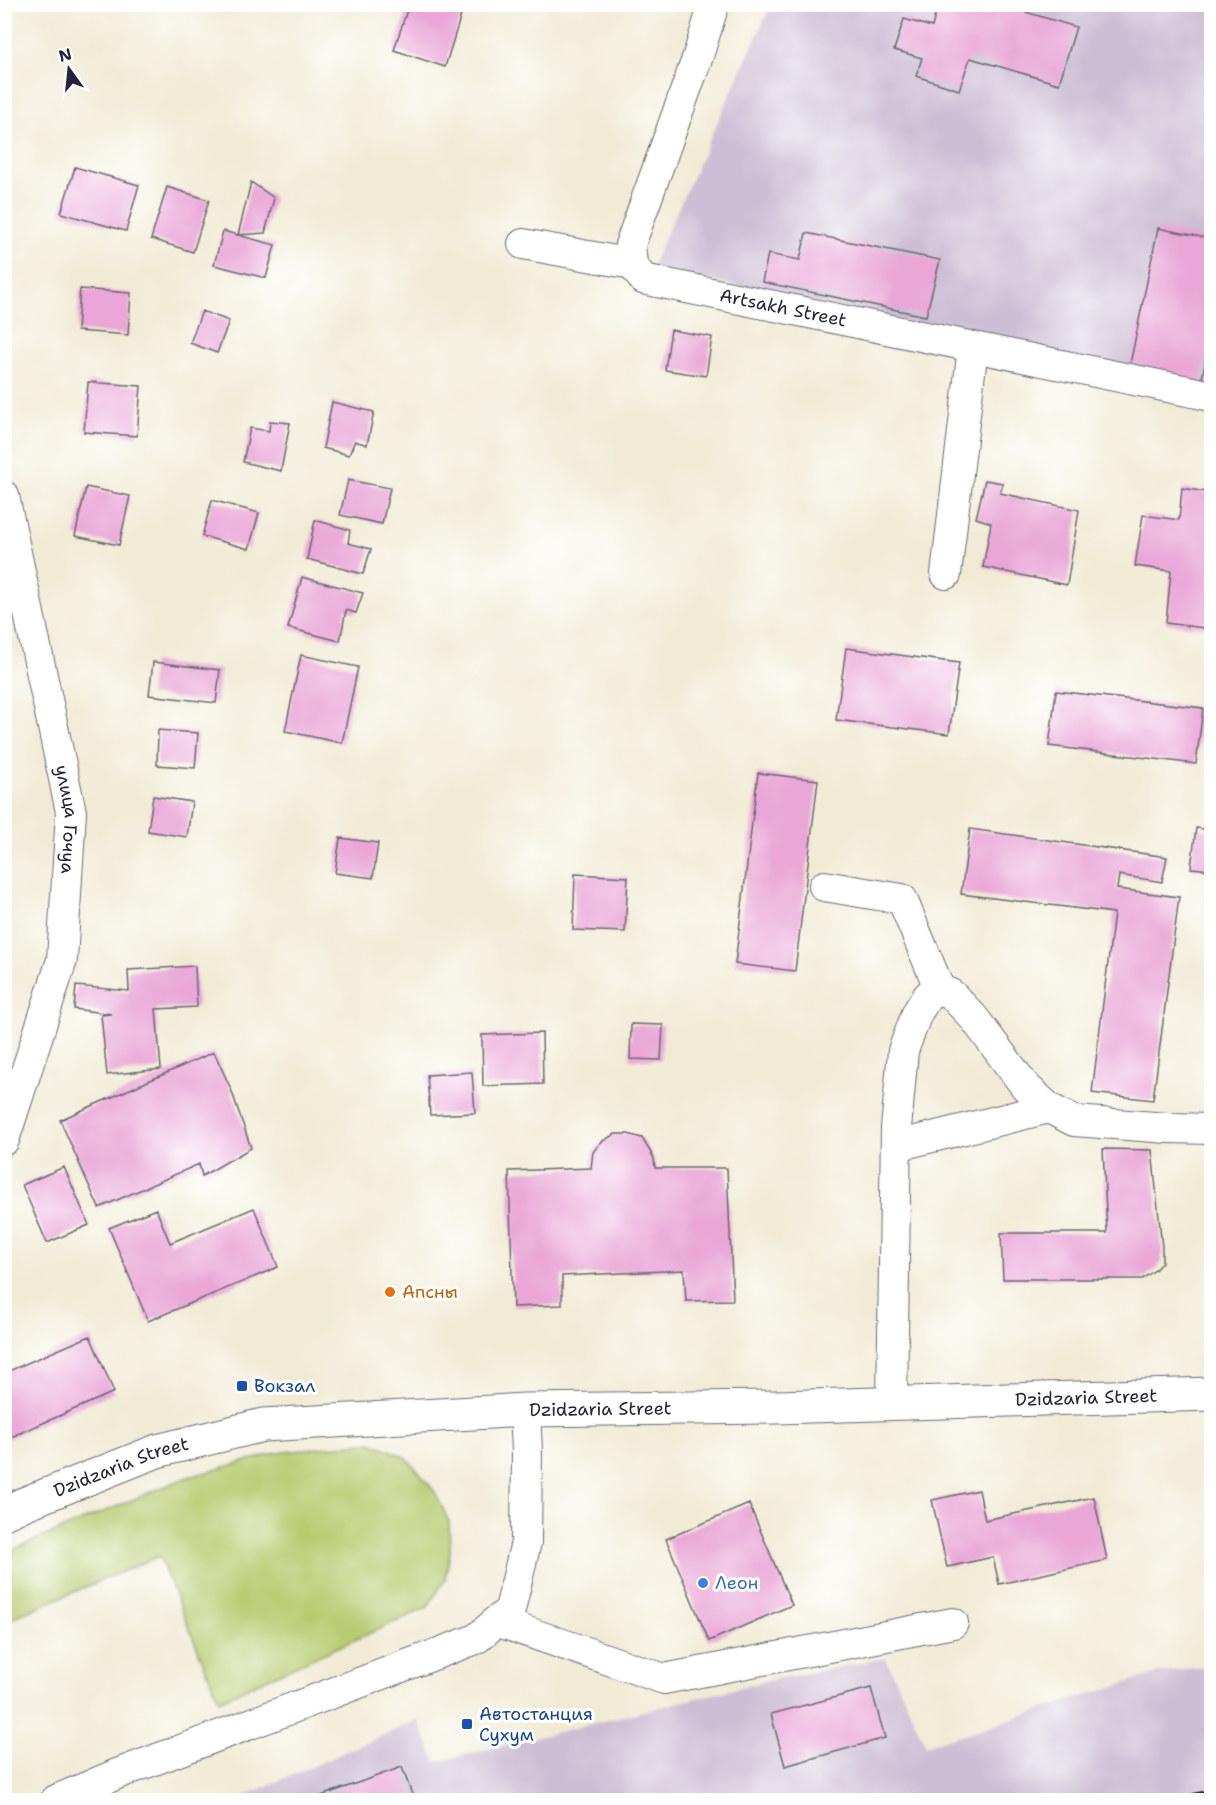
<svg xmlns="http://www.w3.org/2000/svg" width="1216" height="1805" font-family="'Shantell Sans',sans-serif">
<style>
.industrial{fill:#ccbed4}
.green{fill:#b7cb6f;stroke:#6c7655;stroke-width:1.5}
.building{fill:#e9a6d7}
.lines{fill:none;stroke-linecap:round;stroke-linejoin:round}
.minor-casing{stroke:#6a6871;stroke-width:32}
.highway-casing{stroke:#6a6871;stroke-width:35}
.minor{stroke:#fff;stroke-width:30}
.highway{stroke:#fff;stroke-width:33}
.rail{stroke:#22223b;stroke-width:4.5}
.food-dot{fill:#e8710a;stroke:#fff;stroke-width:2}
.transit-dot{fill:#1a4fb4;stroke:#fff;stroke-width:2}
.shop-dot{fill:#3f7fe0;stroke:#fff;stroke-width:2}
.labels{text-anchor:middle;stroke-width:6;stroke-linejoin:round;paint-order:stroke}
.street-label{font-size:18px;fill:#22223b;stroke:#fff}
.food-label{font-size:18px;fill:#c56008;stroke:#fff;text-anchor:start}
.transit-label{font-size:18px;fill:#164399;stroke:#fff;text-anchor:start}
.shop-label{font-size:18px;fill:#366cbe;stroke:#fff;text-anchor:start}
</style>
<rect width="100%" height="100%" fill="#fff"/>
<filter id="ink" filterUnits="userSpaceOnUse"><feTurbulence type="fractalNoise" baseFrequency=".0167" numOctaves="2"/><feDisplacementMap in="SourceGraphic" scale="12" xChannelSelector="R" yChannelSelector="G"/><feConvolveMatrix kernelMatrix="1 2 1 2 8 2 1 2 1" color-interpolation-filters="sRGB"/></filter>
<filter id="wash" filterUnits="userSpaceOnUse"><feTurbulence type="fractalNoise" baseFrequency=".008" numOctaves="4" result="noise"/><feDisplacementMap in="SourceGraphic" scale="24" xChannelSelector="R" yChannelSelector="G"/><feGaussianBlur stdDeviation="1.35" result="paint"/><feColorMatrix in="noise" values="0 0 0 0 0 0 0 0 0 0 0 0 0 0 0 0 0 1.4 0 .05"/><feComposite in="paint" operator="in"/></filter>
<g filter="url(#wash)">
<rect width="100%" height="100%" fill="#f1ebd5"/>
<path class="industrial" d="M 771,5 L 1211,5 L 1211,388 L 651,268 Z
M 886,1658 L 926,1746 L 1161,1672 L 1211,1666 L 1211,1800 L 235,1800 L 418,1720 L 436,1762 L 762,1682 Z"/>
<path class="green" d="M 371,1442 L 406,1457 L 435,1492 L 449,1522 L 450,1552 L 445,1580 L 427,1608 L 219,1700 L 159,1556 L 5,1621 L 5,1553 L 185,1478 L 276,1453 Z"/>
<g id="blocks">
<path class="building" d="M 409,4 L 428,4 L 461,15 L 445,67 L 394,50 Z
M 938,4 L 999,4 L 1076,27 L 1059,84 L 970,58 L 959,90 L 916,76 L 922,58 L 894,50 L 904,19 L 932,27 Z
M 75,167 L 139,185 L 126,231 L 61,213 Z
M 251,182 L 274,198 L 265,233 L 238,235 Z
M 167,187 L 209,200 L 193,252 L 151,239 Z
M 1158,228 L 1212,239 L 1212,330 L 1200,388 L 1128,374 Z
M 223,231 L 275,245 L 266,278 L 214,265 Z
M 806,233 L 940,260 L 926,316 L 762,282 L 768,254 L 800,260 Z
M 80,289 L 131,293 L 128,335 L 77,331 Z
M 202,311 L 229,321 L 217,353 L 190,343 Z
M 671,330 L 712,337 L 706,376 L 665,370 Z
M 88,382 L 141,386 L 137,436 L 84,432 Z
M 332,402 L 374,412 L 367,445 L 355,441 L 349,455 L 323,448 Z
M 270,421 L 290,423 L 281,471 L 243,462 L 250,428 L 269,431 Z
M 348,480 L 390,488 L 382,524 L 340,515 Z
M 985,480 L 1003,483 L 1000,493 L 1079,510 L 1067,585 L 983,567 L 991,523 L 976,518 Z
M 86,487 L 130,496 L 119,545 L 75,536 Z
M 1182,488 L 1212,493 L 1212,629 L 1166,623 L 1171,571 L 1135,566 L 1143,515 L 1179,520 Z
M 212,500 L 259,513 L 249,549 L 202,536 Z
M 315,520 L 350,530 L 348,543 L 371,549 L 363,574 L 307,559 Z
M 302,577 L 363,593 L 356,613 L 346,610 L 340,641 L 288,628 Z
M 846,648 L 959,663 L 949,734 L 836,720 Z
M 301,655 L 358,667 L 342,743 L 285,731 Z
M 153,662 L 220,670 L 216,703 L 149,695 Z
M 1056,691 L 1203,708 L 1196,764 L 1049,746 Z
M 158,730 L 198,733 L 195,768 L 157,765 Z
M 758,773 L 818,780 L 795,971 L 735,964 Z
M 153,796 L 192,802 L 187,837 L 148,831 Z
M 1196,828 L 1212,830 L 1212,870 L 1191,868 Z
M 970,829 L 1167,857 L 1162,882 L 1119,875 L 1117,889 L 1179,897 L 1153,1100 L 1092,1093 L 1114,913 L 961,894 Z
M 340,838 L 378,843 L 373,878 L 335,873 Z
M 575,874 L 628,877 L 625,932 L 573,930 Z
M 195,966 L 197,1007 L 156,1009 L 161,1069 L 107,1075 L 101,1015 L 111,1014 L 74,1009 L 76,986 L 129,991 L 128,970 Z
M 631,1024 L 663,1025 L 661,1060 L 630,1059 Z
M 542,1033 L 543,1084 L 483,1086 L 482,1035 Z
M 214,1052 L 231,1089 L 251,1148 L 202,1176 L 199,1164 L 99,1208 L 60,1120 Z
M 472,1072 L 475,1113 L 430,1115 L 427,1075 Z
M 615,1134 L 628,1134 L 642,1138 L 654,1158 L 655,1168 L 727,1168 L 733,1300 L 686,1301 L 684,1270 L 562,1276 L 562,1305 L 513,1307 L 509,1171 L 591,1168 L 593,1152 L 601,1142 Z
M 1103,1149 L 1152,1150 L 1162,1247 L 1162,1262 L 1155,1270 L 1142,1279 L 1003,1279 L 1001,1233 L 1107,1233 Z
M 64,1167 L 89,1225 L 47,1243 L 22,1185 Z
M 254,1208 L 278,1267 L 148,1321 L 109,1228 L 156,1209 L 170,1243 Z
M 90,1336 L 114,1392 L 4,1440 L 4,1373 Z
M 979,1490 L 985,1520 L 1094,1497 L 1107,1560 L 999,1584 L 993,1557 L 947,1567 L 932,1500 Z
M 749,1504 L 792,1605 L 709,1641 L 666,1539 Z
M 871,1688 L 885,1738 L 785,1766 L 771,1714 Z
M 402,1767 L 414,1800 L 323,1800 L 321,1796 Z"/>
</g>
</g>
<g filter="url(#ink)">
<use href="#blocks" fill-opacity="0" stroke="#6a6871" stroke-width="1.5"/>
<g class="lines">
<defs>
<g id="minor">
<path id="s1" d="M 714,4 L 698,56 L 630,245 L 632,264 L 643,279 L 1212,396"/>
<path d="M 523,244 L 632,264"/>
<path id="s2" d="M 4,496 L 71,812 L 62,960 L 4,1140"/>
<path d="M 946,574 L 973,347"/>
<path d="M 824,886 L 902,899 L 940,990"/>
<path d="M 896,1146 L 1049,1108"/>
<path d="M 892,1403 L 896,1129 L 903,1051 L 917,1013 L 927,997 L 933,991 L 940,990 L 951,994 L 974,1018 L 1025,1086 L 1049,1108 L 1074,1121 L 1168,1128 L 1212,1129"/>
<path d="M 496,1621 L 664,1679 L 953,1623"/>
<path d="M 56,1800 L 117,1774 L 476,1639 L 510,1610 L 526,1542 L 527,1451 L 525,1410"/>
</g>
<g id="highway">
<path id="s3" d="M 4,1513 L 26,1503 L 157,1451 L 263,1425 L 525,1410 L 777,1407 L 1212,1394"/>
</g>
</defs>
<use href="#minor" class="minor-casing"/>
<use href="#highway" class="highway-casing"/>
<use href="#minor" class="minor"/>
<use href="#highway" class="highway"/>
<path class="rail" d="M 1173,1800 L 1212,1791"/>
</g>
</g>
<circle class="food-dot" cx="390" cy="1292" r="6"/>
<g class="transit-dot">
<rect x="236" y="1380" width="12" height="12" rx="3"/>
<rect x="461" y="1718" width="12" height="12" rx="3"/>
</g>
<circle class="shop-dot" cx="703" cy="1583" r="6"/>
<g class="labels">
<g class="street-label">
<text dy="6" stroke="none"><textPath href="#s1" startOffset="436">Artsakh Street</textPath></text>
<text dy="6" stroke="none"><textPath href="#s2" startOffset="330">улица Гочуа</textPath></text>
<text dy="6" stroke="none"><textPath href="#s3" startOffset="1098">Dzidzaria Street</textPath></text>
<text dy="6" stroke="none"><textPath href="#s3" startOffset="612">Dzidzaria Street</textPath></text>
<text dy="6" stroke="none"><textPath href="#s3" startOffset="126">Dzidzaria Street</textPath></text>
</g>
<g class="food-label">
<text x="402" y="1298">Апсны</text>
</g>
<g class="transit-label">
<text x="254" y="1392">Вокзал</text>
<text x="479" y="1720">Автостанция<tspan x="479" dy="21">Сухум</tspan></text>
</g>
<g class="shop-label">
<text x="715" y="1589">Леон</text>
</g>
</g>
<rect width="1216" height="1805" fill="none" stroke="#fff" stroke-width="24"/>
<g transform="translate(69 69) rotate(345)" stroke="#ffffff" stroke-width="4.5" paint-order="stroke">
<path d="M0-4.5L10 22L0 15L-10 22Z" fill="#22223b"/>
<text y="-9" font-size="16" font-weight="bold" text-anchor="middle" fill="#22223b">N</text>
</g>
</svg>
